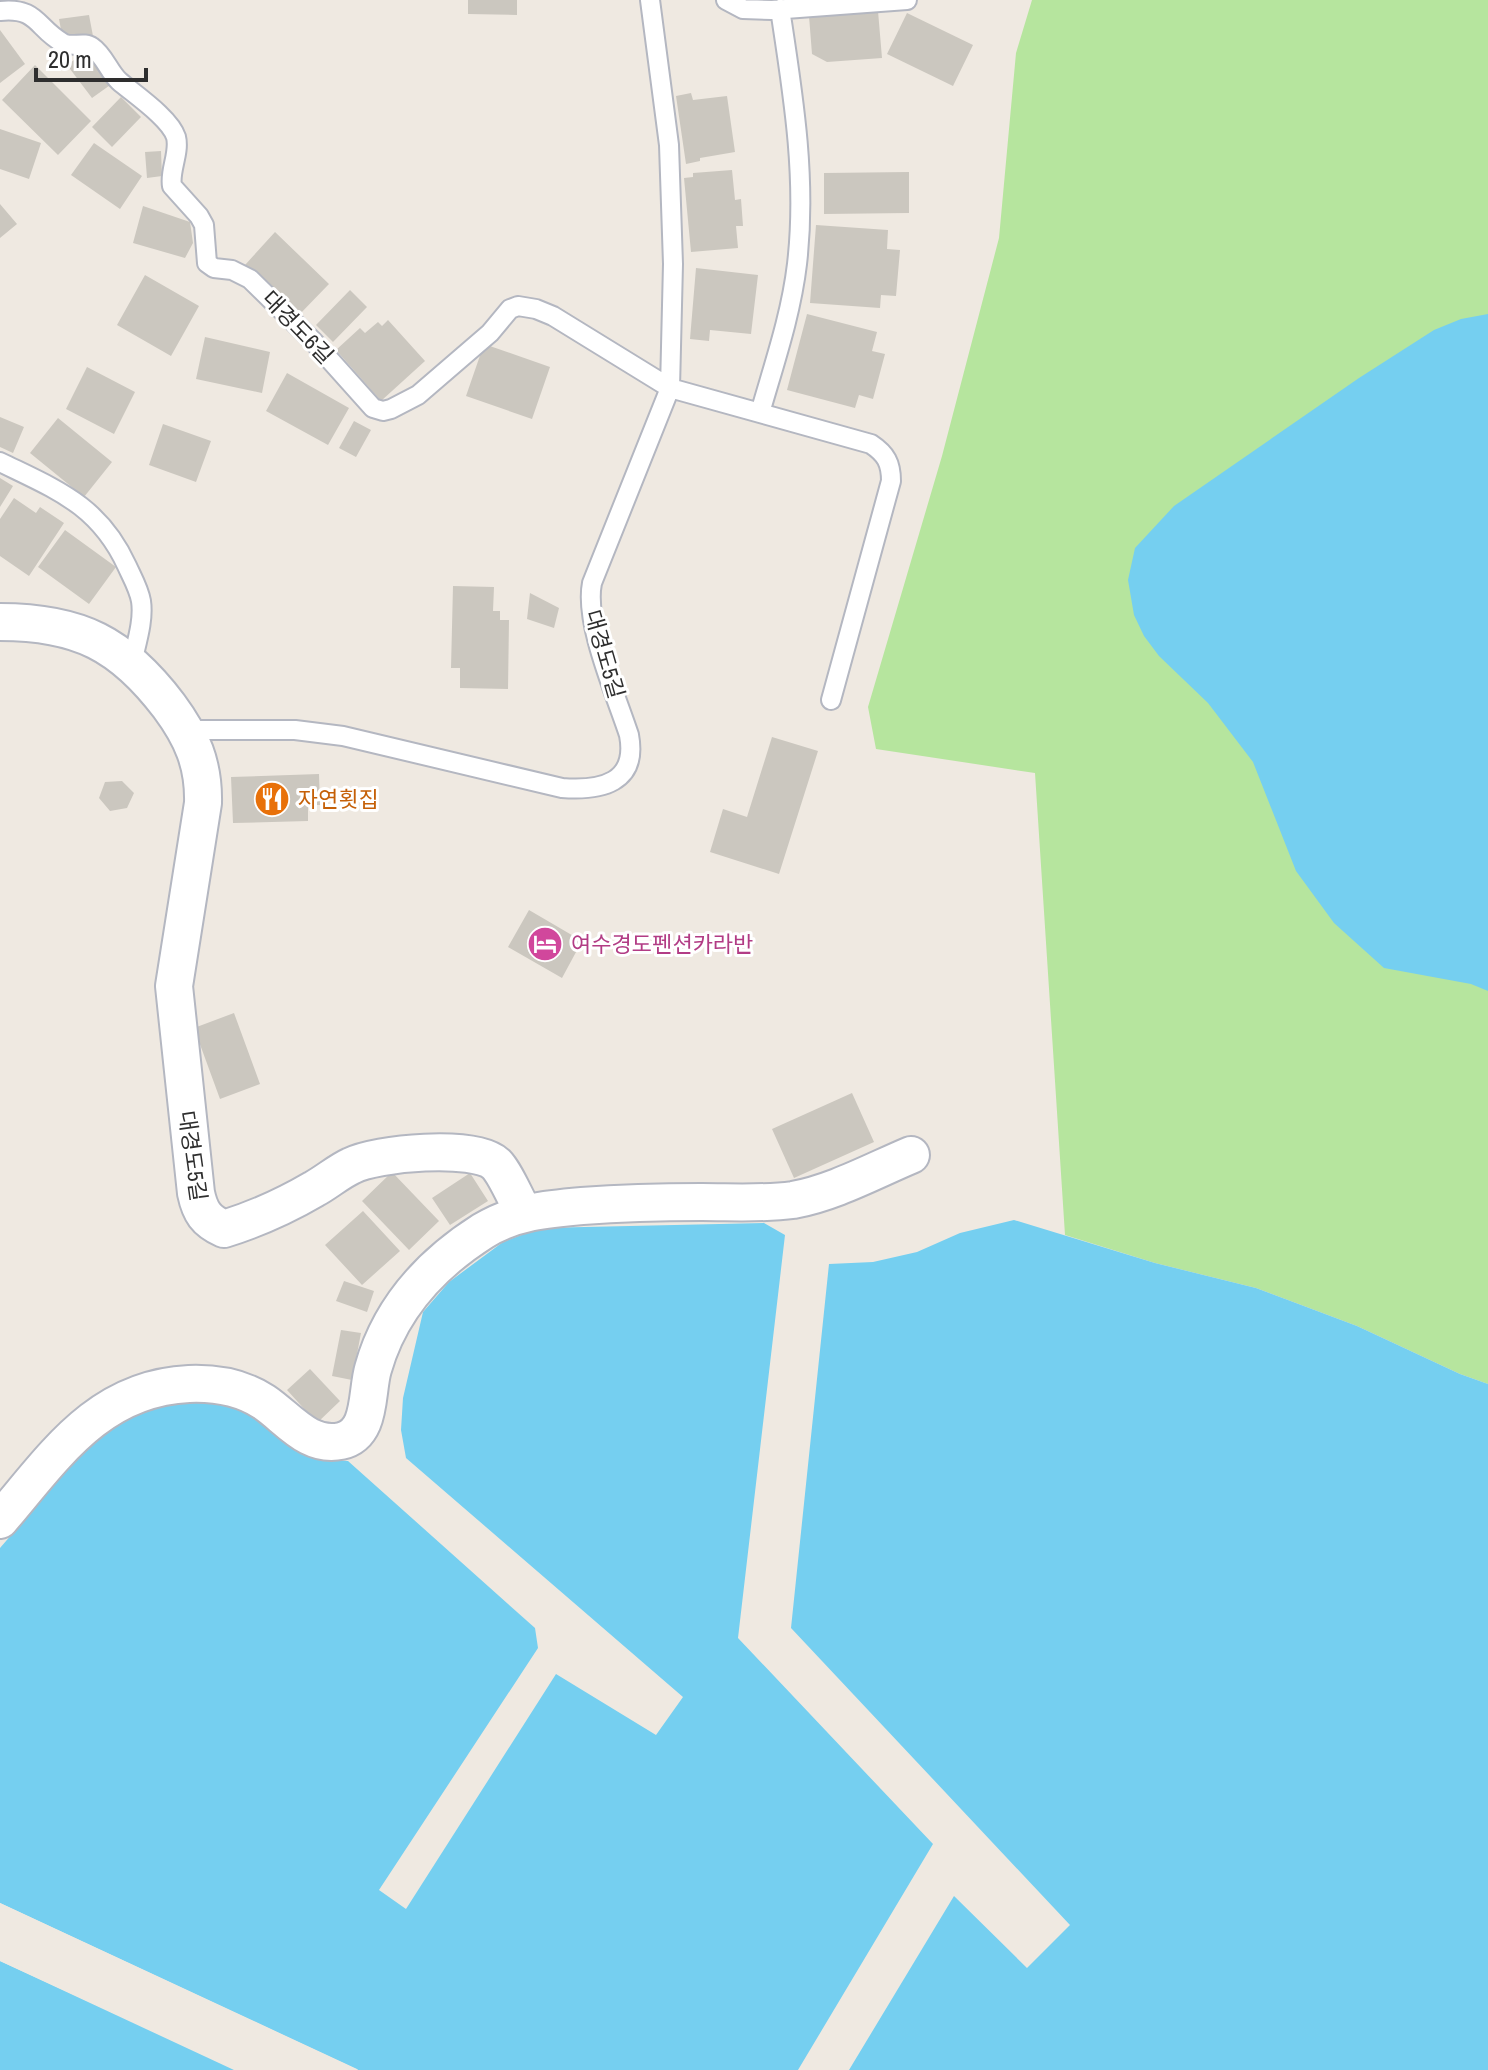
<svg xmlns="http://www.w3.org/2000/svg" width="1488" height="2070" font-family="'Archivo Narrow','Noto Sans KR',sans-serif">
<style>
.green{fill:#b6e59e}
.water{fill:#75cff0}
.pier{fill:#efe9e1}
.building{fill:#cbc7bf}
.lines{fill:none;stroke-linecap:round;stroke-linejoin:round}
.lane-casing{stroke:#b4b7c1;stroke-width:22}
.street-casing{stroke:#b4b7c1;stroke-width:40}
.lane{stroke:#fff;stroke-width:18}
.street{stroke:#fff;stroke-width:36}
.labels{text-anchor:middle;stroke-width:6;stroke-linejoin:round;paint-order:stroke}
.street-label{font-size:22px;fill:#2e2e2e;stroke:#fff}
.food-label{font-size:22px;fill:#c56008;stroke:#fff;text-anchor:start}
.hotel-label{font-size:22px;fill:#b23c85;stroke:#fff;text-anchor:start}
</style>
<rect width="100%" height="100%" fill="#efe9e1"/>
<path class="green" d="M 1032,0 L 1488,0 L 1488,1384 L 1460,1374 L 1357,1326 L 1256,1288 L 1155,1263 L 1065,1235 L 1035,773 L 876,749 L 868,707 L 942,456 L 999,238 L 1016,53 Z"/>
<path class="water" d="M 1488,314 L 1488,991 L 1471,984 L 1384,968 L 1334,923 L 1296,871 L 1253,762 L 1208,703 L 1159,656 L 1144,636 L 1134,615 L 1128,580 L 1135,548 L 1174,506 L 1359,378 L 1434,330 L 1461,319 Z
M 1014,1220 L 1155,1263 L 1256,1288 L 1357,1326 L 1460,1374 L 1488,1384 L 1488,2070 L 849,2070 L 954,1896 L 1027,1968 L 1070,1925 L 791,1628 L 829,1264 L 873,1262 L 917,1252 L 960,1233 Z
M 764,1223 L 785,1235 L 738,1638 L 933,1844 L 798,2070 L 358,2070 L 0,1903 L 0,1548 C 63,1476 129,1370 240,1408 C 267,1417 291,1450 317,1457 C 327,1460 338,1460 348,1461 L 535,1628 L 538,1648 L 379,1890 L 406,1909 L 556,1674 L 656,1735 L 683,1697 L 406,1458 L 401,1430 L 403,1398 L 423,1312 L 449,1282 L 503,1242 L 540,1228 Z
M 0,1961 L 234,2070 L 0,2070 Z"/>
<path class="pier" d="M 0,1903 L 357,2069 L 358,2070 L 349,2070 L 0,1908 Z
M 0,1957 L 235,2066 L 238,2070 L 0,1961 Z"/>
<path class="building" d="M 468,0 L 517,0 L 517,15 L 468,14 Z
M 878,11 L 882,58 L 827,62 L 812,54 L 809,16 Z
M 907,13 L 973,45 L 953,86 L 887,54 Z
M 89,15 L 93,36 L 63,40 L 59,19 Z
M 0,30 L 25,64 L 0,83 Z
M 88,50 L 113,83 L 92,98 L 67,65 Z
M 35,65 L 91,121 L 58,155 L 2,100 Z
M 691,93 L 693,100 L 727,96 L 735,152 L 700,158 L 700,161 L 686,164 L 676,96 Z
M 121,97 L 141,117 L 112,147 L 92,127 Z
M 0,129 L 41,143 L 29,179 L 0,169 Z
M 94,143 L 142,176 L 120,209 L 71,175 Z
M 161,151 L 162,176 L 147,178 L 145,152 Z
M 732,170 L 735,200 L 741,199 L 743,226 L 736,226 L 738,248 L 691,252 L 684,178 L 693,177 L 693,173 Z
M 909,172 L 909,213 L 824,214 L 824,173 Z
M 0,204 L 17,224 L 0,238 Z
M 143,206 L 190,222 L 193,243 L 185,258 L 133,243 Z
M 816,225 L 888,230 L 887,249 L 900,250 L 896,296 L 881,295 L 880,308 L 810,303 Z
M 275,232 L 329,284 L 297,317 L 245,265 Z
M 696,268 L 758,275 L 751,334 L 710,330 L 709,341 L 690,339 Z
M 145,275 L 199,306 L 171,356 L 117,325 Z
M 350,290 L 367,307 L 333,342 L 316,325 Z
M 807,314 L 877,332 L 872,351 L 885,354 L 873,399 L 859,395 L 855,408 L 787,390 Z
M 388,320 L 425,361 L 381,401 L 336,350 L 360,328 L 365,333 L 378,322 L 382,326 Z
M 205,337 L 270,352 L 262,393 L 196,379 Z
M 484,344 L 550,367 L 532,419 L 466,396 Z
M 87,367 L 135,392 L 114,434 L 66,409 Z
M 287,373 L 349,408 L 328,445 L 266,411 Z
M 0,417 L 24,427 L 13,453 L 0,447 Z
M 58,418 L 112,462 L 84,497 L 30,453 Z
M 354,421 L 371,430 L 356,457 L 339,448 Z
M 163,424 L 211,441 L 196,482 L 149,465 Z
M 0,478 L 13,486 L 0,507 Z
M 14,498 L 36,513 L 40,507 L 64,523 L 29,576 L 0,556 L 0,519 Z
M 65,530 L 116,567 L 89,604 L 38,567 Z
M 453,586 L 494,587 L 493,611 L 500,611 L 500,620 L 509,620 L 508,689 L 460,688 L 460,668 L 451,668 Z
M 530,593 L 559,608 L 554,628 L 527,619 Z
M 772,737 L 818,751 L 779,874 L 710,852 L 723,809 L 747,817 Z
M 319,774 L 320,805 L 308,805 L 308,821 L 233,823 L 231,777 Z
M 122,781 L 134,793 L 127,808 L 110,811 L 99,798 L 105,782 Z
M 529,910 L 582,941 L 562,978 L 508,947 Z
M 234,1013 L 260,1084 L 220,1099 L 194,1028 Z
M 852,1093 L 874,1142 L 794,1178 L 772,1129 Z
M 392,1172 L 439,1221 L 409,1250 L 362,1201 Z
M 470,1173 L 488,1201 L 450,1225 L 432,1198 Z
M 363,1211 L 400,1251 L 362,1285 L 325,1245 Z
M 344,1281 L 374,1291 L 367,1312 L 336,1301 Z
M 341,1330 L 361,1333 L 352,1380 L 332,1376 Z
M 310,1369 L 340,1401 L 317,1423 L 287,1390 Z"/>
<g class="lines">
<defs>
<path id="lane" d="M 726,0 L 743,9 L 772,10 L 907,0
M 0,11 C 38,7 36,28 63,43 C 72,48 84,41 92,47 C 104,55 109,72 119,81 C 134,94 170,118 176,137 C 180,153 169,171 172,186 L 199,216 L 204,225 L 207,263 L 214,268 L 232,270 L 250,279 L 313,341 L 373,408 L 383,411 L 391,409 L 418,395 L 490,333 L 510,309 L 518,306 L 536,309 L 553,316 L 670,388 L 871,444 C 886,454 891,463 891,481 L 831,700
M 760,413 C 774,364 791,315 797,264 C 807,178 793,94 780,9
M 0,462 C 57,490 99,505 127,566 C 132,577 139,589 141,601 C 144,621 136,644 132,663
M 187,730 L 295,730 L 343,736 L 562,788 C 601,791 638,783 629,735 C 616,695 584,623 592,583 L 670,388 L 673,264 L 669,145 L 650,0"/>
<path id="street" d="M 0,622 C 79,622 122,644 169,706 C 192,737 204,764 203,803 L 174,986 L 196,1193 C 200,1212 206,1221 224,1229 C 256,1219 285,1206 314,1189 C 327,1182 338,1172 351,1166 C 376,1153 474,1144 496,1164 C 506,1174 516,1200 524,1213
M 0,1520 C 54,1457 98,1388 189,1384 C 215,1383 241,1387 264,1402 C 288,1418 308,1448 341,1441 C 372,1434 366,1393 373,1369 C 390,1308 431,1264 483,1231 C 514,1212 547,1209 582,1206 C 622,1203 662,1202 702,1202 C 732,1202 763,1204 793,1200 C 833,1193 873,1171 911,1155"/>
</defs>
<use href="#lane" class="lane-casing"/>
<use href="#street" class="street-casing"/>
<use href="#lane" class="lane"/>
<use href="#street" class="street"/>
</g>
<defs>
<symbol id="restaurant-disc" viewBox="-11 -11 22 22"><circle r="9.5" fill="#e8710a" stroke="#fff"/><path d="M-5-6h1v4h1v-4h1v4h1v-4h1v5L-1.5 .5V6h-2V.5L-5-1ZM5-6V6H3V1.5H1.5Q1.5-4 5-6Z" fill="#fff"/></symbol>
<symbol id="hotel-disc" viewBox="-11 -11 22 22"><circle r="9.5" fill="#d1479c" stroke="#fff"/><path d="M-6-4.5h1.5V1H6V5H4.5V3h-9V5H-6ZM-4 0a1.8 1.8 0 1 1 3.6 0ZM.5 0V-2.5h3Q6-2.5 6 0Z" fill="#fff"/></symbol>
</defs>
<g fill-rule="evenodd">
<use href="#restaurant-disc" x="252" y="779" width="40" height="40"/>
<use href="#hotel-disc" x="525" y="924" width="40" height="40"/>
</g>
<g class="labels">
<g class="street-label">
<text transform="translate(298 327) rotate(46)" y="8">대경도6길</text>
<text transform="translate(605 654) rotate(74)" y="8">대경도5길</text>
<text transform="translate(193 1156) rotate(82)" y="8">대경도5길</text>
</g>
<g class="food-label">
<text x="298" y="807">자연횟집</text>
</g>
<g class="hotel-label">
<text x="571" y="952">여수경도펜션카라반</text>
</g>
</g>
<path d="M36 68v12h110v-12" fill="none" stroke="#2e2e2e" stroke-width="4"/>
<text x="48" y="68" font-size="24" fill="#2e2e2e" stroke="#ffffff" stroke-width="6" paint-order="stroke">20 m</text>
</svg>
